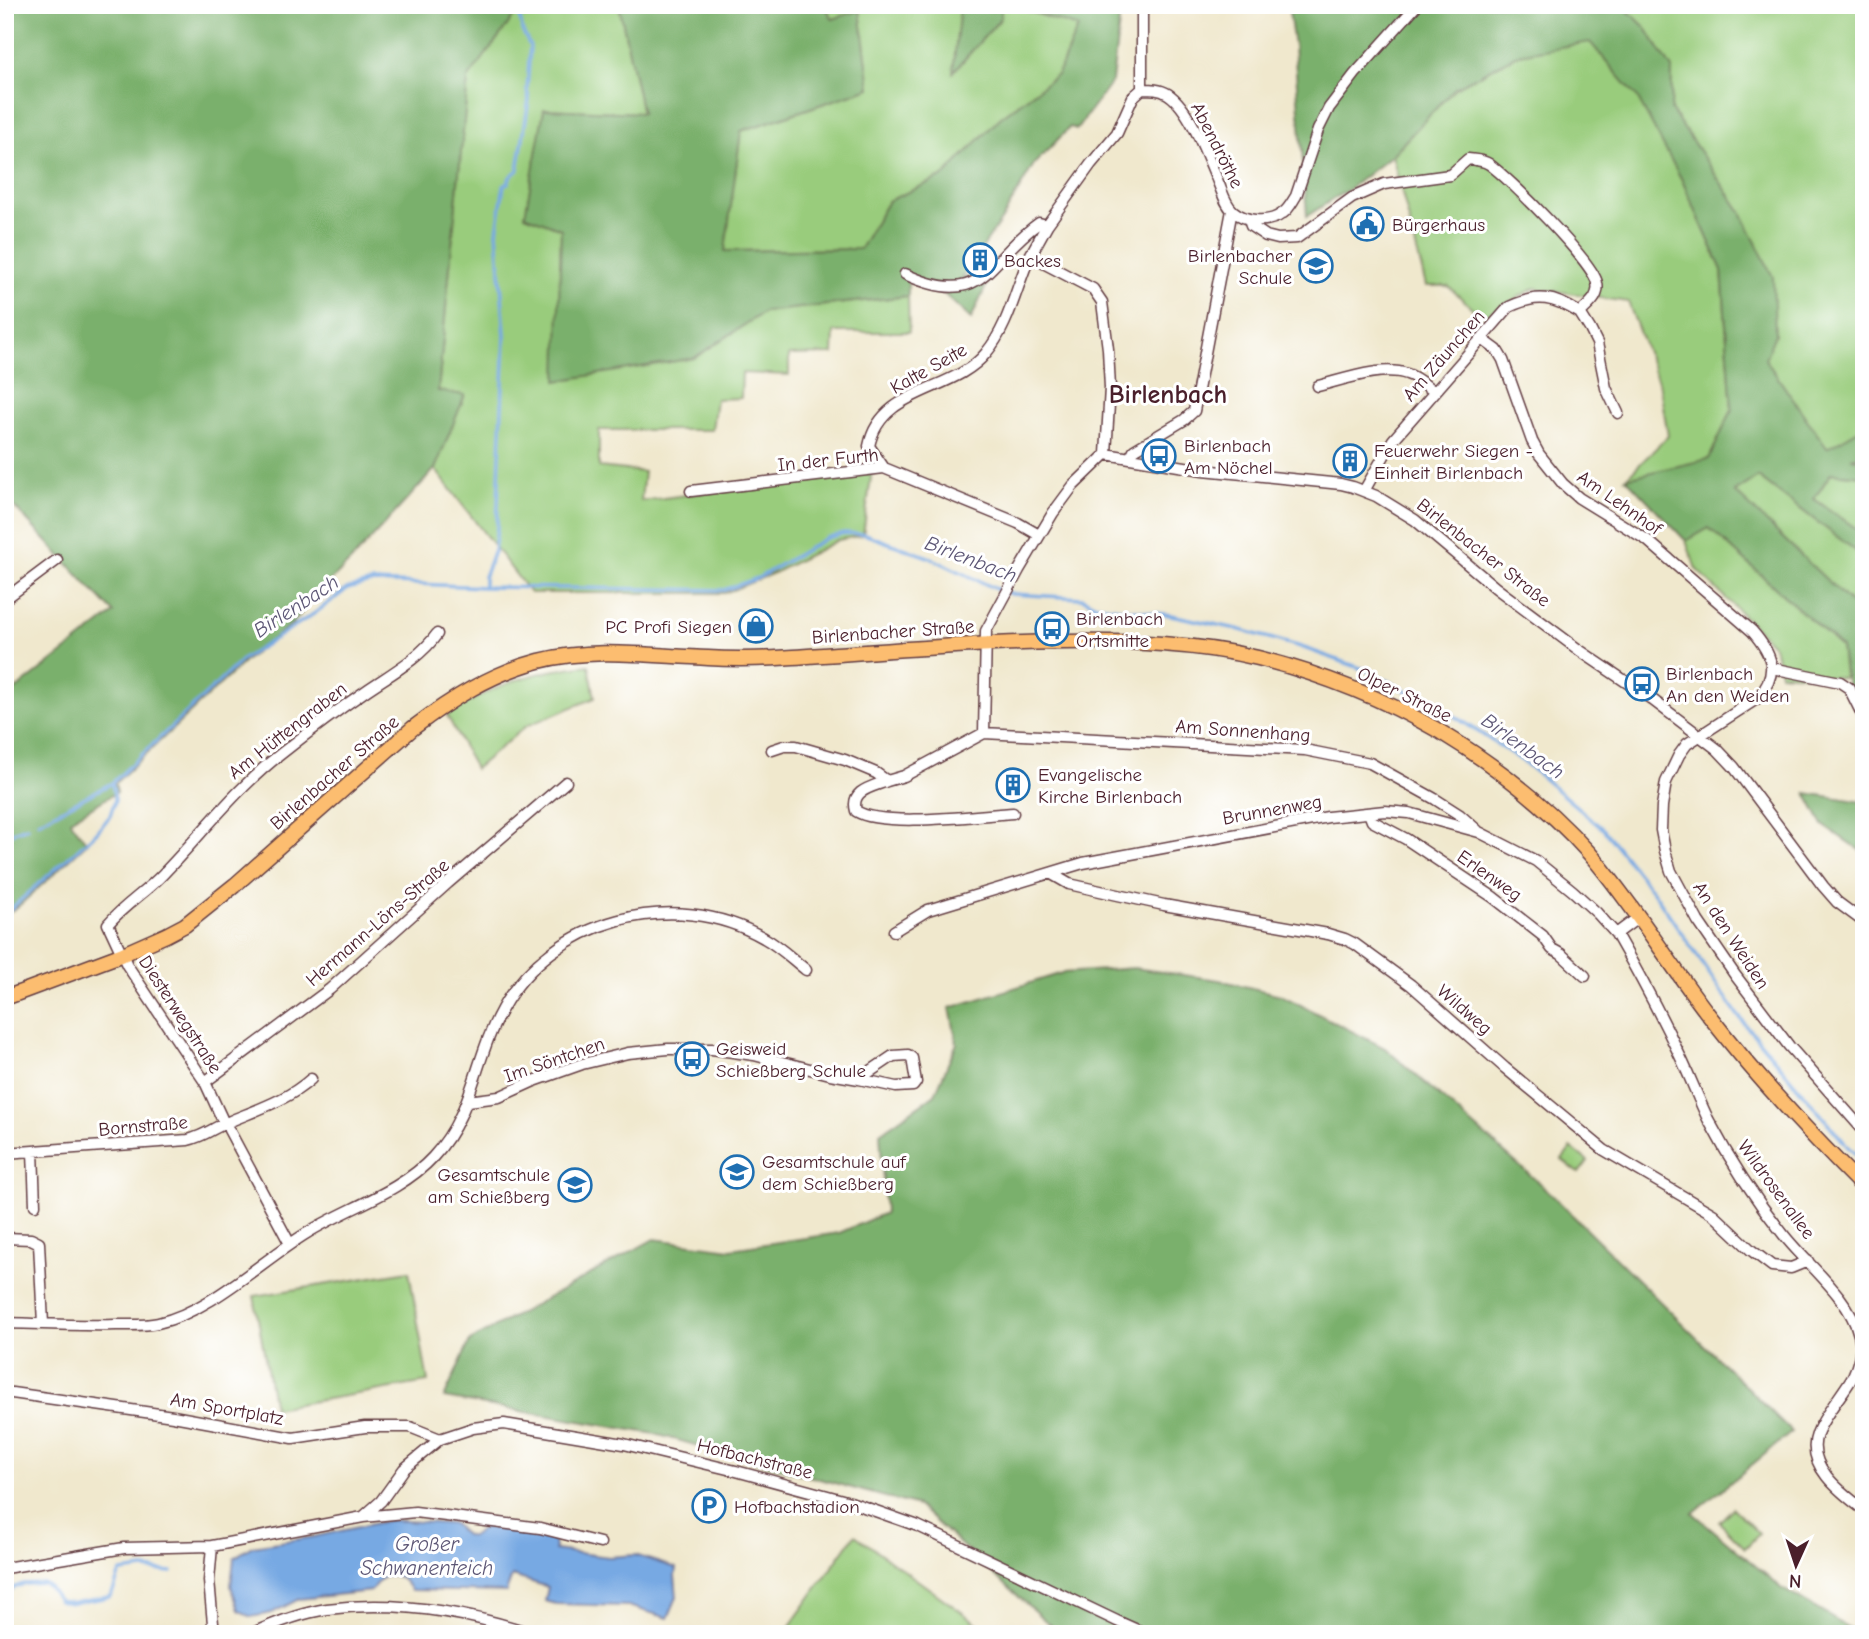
<svg xmlns="http://www.w3.org/2000/svg" width="1869" height="1639" font-family="'Comic Neue',sans-serif">
<style>
.green{fill:#99cc7c;stroke:#727654;stroke-width:2}
.forest{fill:#7ab06c;stroke:#62684c;stroke-width:2}
.water{fill:#77a9e3;stroke:#606487;stroke-width:2}
.lines{fill:none;stroke-linecap:round;stroke-linejoin:round}
.stream{stroke:#77a9e3;stroke-width:3.5}
.minor-casing{stroke:#633d43;stroke-width:13}
.major-casing{stroke:#633d43;stroke-width:17}
.minor{stroke:#fff;stroke-width:10}
.major{stroke:#fcbd6f;stroke-width:14}
.labels{text-anchor:middle;stroke-width:6;stroke-linejoin:round;paint-order:stroke}
.street-label{font-size:19px;fill:#4a1f2b;stroke:#fff}
.poi-label{font-size:19px;fill:#4a1f2b;stroke:#fff;text-anchor:start}
.water-label{font-size:21px;font-style:italic;fill:#5c5675;stroke:#fff}
.district-label{font-size:26px;font-weight:bold;fill:#4a1f2b;stroke:#fff}
</style>
<rect width="100%" height="100%" fill="#fff"/>
<filter id="ink" filterUnits="userSpaceOnUse"><feTurbulence type="fractalNoise" baseFrequency=".0143" numOctaves="2"/><feDisplacementMap in="SourceGraphic" scale="14" xChannelSelector="R" yChannelSelector="G"/><feConvolveMatrix kernelMatrix="1 2 1 2 8 2 1 2 1" color-interpolation-filters="sRGB"/></filter>
<filter id="wash" filterUnits="userSpaceOnUse"><feTurbulence type="fractalNoise" baseFrequency=".00686" numOctaves="4" result="noise"/><feDisplacementMap in="SourceGraphic" scale="28" xChannelSelector="R" yChannelSelector="G"/><feGaussianBlur stdDeviation="1.57" result="paint"/><feColorMatrix in="noise" values="0 0 0 0 0 0 0 0 0 0 0 0 0 0 0 0 0 1.4 0 .05"/><feComposite in="paint" operator="in"/></filter>
<g filter="url(#wash)">
<rect width="100%" height="100%" fill="#f0e8cd"/>
<path class="green" d="M 522,5 L 619,5 L 642,113 L 544,109 L 561,229 L 558,380 L 694,358 L 764,312 L 908,296 L 909,332 L 834,332 L 833,354 L 789,355 L 789,375 L 742,373 L 741,398 L 716,399 L 712,430 L 599,430 L 599,467 L 644,472 L 641,501 L 872,470 L 863,535 L 838,540 L 774,573 L 725,593 L 530,593 L 435,469 L 464,396 L 438,391 L 468,79 Z
M 824,5 L 960,5 L 954,71 L 1001,18 L 1001,5 L 1023,5 L 1024,10 L 1078,27 L 1058,74 L 1000,118 L 944,176 L 888,201 L 860,249 L 724,251 L 741,131 L 870,88 L 860,11 L 833,19 Z
M 1622,5 L 1864,5 L 1864,427 L 1827,449 L 1764,359 L 1775,334 L 1741,212 L 1671,110 L 1672,69 L 1645,27 Z
M 1590,41 L 1638,97 L 1682,180 L 1722,270 L 1732,410 L 1709,459 L 1626,478 L 1668,436 L 1660,387 L 1628,302 L 1535,288 L 1482,317 L 1448,286 L 1426,286 L 1392,155 L 1455,88 L 1519,54 Z
M 1831,473 L 1864,476 L 1864,534 L 1814,499 Z
M 1758,477 L 1864,557 L 1864,657 L 1735,492 Z
M 1709,528 L 1841,647 L 1844,678 L 1780,673 L 1774,646 L 1696,569 L 1686,541 Z
M 589,665 L 595,698 L 526,726 L 475,769 L 447,715 C 497,683 531,672 589,665 Z
M 1571,1148 L 1588,1161 L 1579,1173 L 1562,1160 Z
M 409,1271 L 428,1382 L 274,1408 L 254,1296 Z
M 1733,1508 L 1759,1534 L 1745,1548 L 1719,1522 Z
M 855,1535 L 992,1634 L 784,1634 Z"/>
<path class="forest" d="M 5,5 L 522,5 L 468,79 L 438,391 L 465,395 L 435,469 L 351,561 L 321,590 L 293,623 L 246,660 L 115,783 L 117,792 L 70,820 L 87,843 L 22,903 L 5,916 L 5,698 L 114,613 L 5,497 Z
M 619,5 L 824,5 L 833,19 L 860,10 L 870,88 L 741,131 L 725,251 L 860,249 L 888,201 L 944,176 L 1000,118 L 1058,74 L 1078,27 L 1024,9 L 1023,5 L 1116,5 L 1119,22 L 1112,81 L 1077,129 L 1070,127 L 1034,164 L 1002,219 L 962,278 L 992,273 L 971,319 L 942,292 L 908,279 L 908,296 L 764,312 L 694,358 L 557,381 L 561,229 L 525,215 L 544,109 L 642,113 Z
M 960,5 L 1001,5 L 1001,18 L 953,72 Z
M 1288,5 L 1622,5 L 1645,27 L 1672,69 L 1671,110 L 1741,212 L 1773,277 L 1775,334 L 1765,359 L 1827,448 L 1864,427 L 1864,455 L 1851,458 L 1864,460 L 1864,476 L 1831,473 L 1814,499 L 1864,534 L 1864,557 L 1758,477 L 1735,492 L 1856,608 L 1864,653 L 1864,729 C 1850,698 1845,681 1841,647 L 1709,528 L 1686,541 L 1626,478 L 1709,459 L 1732,410 L 1722,270 L 1682,180 L 1637,97 L 1590,42 L 1519,54 L 1455,88 L 1392,155 L 1349,189 L 1307,216 L 1294,46 Z
M 1806,793 L 1864,802 L 1864,853 L 1823,825 Z
M 1134,968 L 1219,980 L 1281,995 L 1385,1048 L 1547,1190 L 1792,1432 L 1693,1513 L 1783,1589 L 1859,1634 L 1060,1634 L 918,1506 L 655,1434 L 444,1398 L 470,1341 L 654,1239 L 731,1249 L 839,1233 L 885,1213 L 880,1133 L 935,1094 L 957,1043 L 950,1008 L 1062,973 Z"/>
<path class="water" d="M 390,1520 L 454,1524 C 465,1537 471,1542 483,1527 L 532,1533 L 554,1539 L 555,1550 L 609,1557 L 635,1555 L 676,1568 L 675,1576 L 677,1597 L 668,1618 L 628,1606 L 556,1604 L 545,1601 L 548,1587 L 512,1576 L 506,1592 L 411,1590 C 408,1586 403,1579 399,1577 C 386,1570 377,1581 371,1591 L 299,1599 L 272,1613 L 251,1617 L 239,1610 L 231,1586 L 234,1558 L 252,1546 L 313,1537 Z"/>
<g class="lines">
<path class="stream" d="M 484,587 L 484,577 L 494,551 L 497,528 L 505,335 L 497,232 L 504,184 L 508,183 L 510,177 L 518,170 L 529,99 L 527,90 L 530,46 L 523,32 L 517,5
M 38,822 L 112,783
M 5,835 L 27,827
M 5,914 L 97,832 L 110,816 L 115,800 L 112,783 L 243,659 L 315,613 L 347,589 L 373,582 L 484,587 L 724,590 L 758,578 L 826,538 L 844,533 L 864,534 L 931,558 L 996,589 L 1012,594 L 1082,598 L 1096,605 L 1171,615 L 1237,629 L 1301,647 L 1366,670 L 1450,713 L 1524,762 L 1604,830 L 1657,897 L 1739,1017 L 1849,1148 L 1864,1161
M 5,1596 L 13,1588 L 24,1584 L 43,1583 L 48,1586 L 59,1601 L 73,1603 L 109,1597 C 116,1591 115,1580 121,1572 L 144,1569 L 172,1572"/>
</g>
</g>
<g filter="url(#ink)">
<g class="lines">
<defs>
<path id="minor" d="M 1142,5 L 1142,89
M 1249,220 L 1251,226 L 1266,236 L 1278,239 L 1297,238 L 1352,198 L 1384,184 L 1450,175 L 1468,159 C 1475,160 1483,160 1489,164 C 1509,178 1593,262 1597,283 C 1600,297 1589,304 1580,313 C 1554,297 1538,293 1509,307 L 1393,440 L 1364,491
M 905,274 C 985,311 985,261 1039,223 L 1047,225
M 1580,313 L 1590,329 L 1597,343 L 1606,388 L 1618,413
M 1482,339 L 1497,350 L 1503,360 L 1532,441 L 1539,454 L 1563,484 L 1579,498 L 1647,540 L 1752,631 C 1772,654 1780,672 1758,698 L 1687,744 L 1679,755 L 1666,782 L 1662,806 L 1661,830 L 1665,851 L 1671,871 L 1698,921 L 1735,975 L 1789,1046 L 1864,1131
M 1318,386 C 1343,380 1382,365 1407,374 C 1417,377 1426,386 1435,392
M 1106,454 L 1110,388 L 1108,349 L 1102,302 L 1093,289 L 1030,256 L 1047,225 L 1091,164 L 1117,133 L 1133,97 L 1142,89 C 1151,89 1160,89 1168,94 C 1190,108 1208,158 1218,182 C 1222,191 1225,204 1233,211 C 1246,222 1269,224 1283,213 C 1289,209 1292,202 1296,196 L 1318,130 L 1329,108 L 1355,74 L 1417,5
M 1130,458 L 1134,450 L 1184,420 L 1194,411 L 1232,210
M 884,468 L 869,446 C 881,387 954,393 986,353 C 1009,326 1016,287 1030,256
M 691,491 L 884,468 L 1018,523 L 1039,535
M 5,599 L 57,560
M 1772,668 L 1840,682 L 1849,688 L 1864,718
M 984,733 L 1305,750 L 1370,763 L 1435,799 L 1460,815 L 1477,830
M 772,750 L 784,746 L 796,746 L 845,760 L 876,773 L 887,781 L 904,776 L 984,733 L 986,631 L 1019,570 L 1053,513 L 1073,486 L 1106,454 L 1203,470 L 1341,484 L 1353,487 L 1376,496 L 1415,520 L 1496,588 L 1579,650 L 1650,698 L 1717,749 L 1734,767 L 1823,886 L 1837,902 L 1864,922
M 887,781 C 872,787 850,790 856,811 C 882,828 979,815 1013,813
M 1369,813 L 1372,821 L 1406,839 L 1493,897 L 1543,936 L 1552,949 L 1561,954 L 1585,976
M 1050,873 L 1069,884 L 1118,895 L 1164,905 L 1328,934 L 1345,939 L 1355,944 L 1411,985 L 1505,1068 L 1604,1150 L 1713,1214 L 1751,1250 L 1772,1266 L 1791,1268 L 1808,1261
M 1639,917 L 1616,934 C 1639,974 1661,1015 1680,1056 C 1690,1077 1698,1098 1708,1119 C 1729,1159 1755,1199 1783,1234 C 1806,1264 1850,1297 1859,1335 C 1863,1348 1859,1363 1853,1376 C 1843,1394 1823,1416 1817,1434 C 1805,1466 1842,1493 1864,1510
M 894,931 L 928,910 L 1083,863 L 1328,817 L 1385,811 L 1409,813 L 1479,832 L 1536,861 L 1573,891 L 1597,913 L 1616,934
M 205,1082 L 330,989 L 448,883 L 566,782
M 468,1101 L 499,1097 L 534,1081 L 582,1064 L 628,1053 L 668,1049 L 712,1049 L 754,1055 L 830,1074 L 859,1079 L 893,1056 L 908,1055 L 912,1058 L 916,1082 L 913,1086 L 896,1087 L 859,1079
M 224,1123 L 205,1082 L 127,965 L 108,924 C 124,905 146,892 163,874 C 203,833 236,788 282,753 C 310,731 338,710 367,690 C 392,673 420,658 437,634
M 229,1130 L 290,1244
M 33,1151 L 35,1205
M 5,1153 L 188,1140 C 205,1136 213,1128 228,1122 C 256,1110 288,1100 311,1079
M 5,1238 L 31,1239 L 39,1243 L 43,1324
M 5,1323 C 42,1324 79,1326 116,1325 C 130,1325 145,1326 158,1323 C 211,1311 261,1261 307,1233 C 347,1208 401,1192 433,1157 C 474,1113 474,1059 502,1009 C 552,919 674,886 764,938 C 779,946 792,959 806,970
M 5,1392 L 173,1416 L 293,1438 L 365,1427 L 410,1427 L 440,1439
M 363,1517 L 381,1501 L 404,1469 L 440,1439 L 473,1428 L 504,1424 L 624,1444 L 736,1471 L 850,1502 L 918,1526 L 1117,1621 L 1146,1634
M 5,1568 L 124,1548 L 212,1546
M 214,1634 L 209,1581 L 212,1546 L 363,1517 L 415,1512 L 540,1528 L 600,1543
M 251,1634 C 275,1623 300,1613 327,1609 C 397,1600 467,1612 533,1634"/>
<path id="major" d="M 5,998 L 123,954 L 166,935 L 185,925 L 235,885 L 413,728 C 451,699 492,673 539,661 C 594,647 653,656 708,658 C 737,660 765,659 793,657 C 884,651 974,643 1064,642 C 1129,641 1196,643 1258,658 C 1322,674 1382,698 1439,731 C 1494,764 1547,806 1590,854 C 1634,905 1669,964 1711,1018 C 1757,1078 1810,1134 1864,1188"/>
</defs>
<use href="#minor" class="minor-casing"/>
<use href="#major" class="major-casing"/>
<use href="#minor" class="minor"/>
<use href="#major" class="major"/>
</g>
</g>
<defs>
<symbol id="civic-ring" viewBox="-11 -11 22 22"><circle r="9.5" fill="#fff" stroke="#1f6fb2" stroke-width="1.5"/><path d="M-.6-6.5H3V-4.5H.6V-3L4-1V1h2V6H-6V1h2V-1L-.6-3ZM-1.2 2.5V6h2.4V2.5Z" fill="#1f6fb2"/></symbol>
<symbol id="building-ring" viewBox="-11 -11 22 22"><circle r="9.5" fill="#fff" stroke="#1f6fb2" stroke-width="1.5"/><path d="M-4-6H4V6H1V3H-1V6H-4ZM-2.5-4.3h1.7v1.8h-1.7ZM.8-4.3h1.7v1.8H.8ZM-2.5-1h1.7V.8h-1.7ZM.8-1h1.7V.8H.8Z" fill="#1f6fb2"/></symbol>
<symbol id="school-ring" viewBox="-11 -11 22 22"><circle r="9.5" fill="#fff" stroke="#1f6fb2" stroke-width="1.5"/><path d="M0-5L7-2L0 1L-7-2ZM-4 1L0 2.5L4 1V4Q0 6-4 4Z" fill="#1f6fb2"/></symbol>
<symbol id="bus-ring" viewBox="-11 -11 22 22"><circle r="9.5" fill="#fff" stroke="#1f6fb2" stroke-width="1.5"/><path d="M-5-6H5V4H4V6H2V4H-2V6H-4V4H-5ZM-3.5-4V0h7V-4ZM-3.5 1.2v1.5H-2V1.2ZM2 1.2v1.5H3.5V1.2Z" fill="#1f6fb2"/></symbol>
<symbol id="shop-ring" viewBox="-11 -11 22 22"><circle r="9.5" fill="#fff" stroke="#1f6fb2" stroke-width="1.5"/><path d="M-5-2.5h2.3a2.7 3.5 0 0 1 5.4 0H5L5.5 6h-11ZM-1.5-2.5h3a1.5 2.3 0 0 0-3 0Z" fill="#1f6fb2"/></symbol>
<symbol id="parking-ring" viewBox="-11 -11 22 22"><circle r="9.5" fill="#fff" stroke="#1f6fb2" stroke-width="1.5"/><path d="M-3.5-5.5H1a3.5 3.5 0 0 1 0 7H-1V5.5H-3.5ZM-1-3.4V-.6H.8a1.4 1.4 0 0 0 0-2.8Z" fill="#1f6fb2"/></symbol>
</defs>
<g fill-rule="evenodd">
<use href="#civic-ring" x="1348" y="205" width="38" height="38"/>
<use href="#building-ring" x="961" y="241" width="38" height="38"/>
<use href="#school-ring" x="1297" y="247" width="38" height="38"/>
<use href="#bus-ring" x="1140" y="437" width="38" height="38"/>
<use href="#building-ring" x="1331" y="442" width="38" height="38"/>
<use href="#shop-ring" x="737" y="607" width="38" height="38"/>
<use href="#bus-ring" x="1033" y="610" width="38" height="38"/>
<use href="#bus-ring" x="1623" y="665" width="38" height="38"/>
<use href="#building-ring" x="994" y="766" width="38" height="38"/>
<use href="#bus-ring" x="673" y="1040" width="38" height="38"/>
<use href="#school-ring" x="718" y="1153" width="38" height="38"/>
<use href="#school-ring" x="556" y="1166" width="38" height="38"/>
<use href="#parking-ring" x="690" y="1487" width="38" height="38"/>
</g>
<g class="labels">
<g class="street-label">
<text transform="translate(1218 145) rotate(63)" y="7">Abendröthe</text>
<text transform="translate(1443 355) rotate(-49)" y="7">Am Zäunchen</text>
<text transform="translate(928 368) rotate(-29)" y="7">Kalte Seite</text>
<text transform="translate(828 459) rotate(-6)" y="7">In der Furth</text>
<text transform="translate(1620 502) rotate(35)" y="7">Am Lehnhof</text>
<text transform="translate(1484 552) rotate(38)" y="7">Birlenbacher Straße</text>
<text transform="translate(893 631) rotate(-4)" y="7">Birlenbacher Straße</text>
<text transform="translate(1405 694) rotate(26)" y="7">Olper Straße</text>
<text transform="translate(287 730) rotate(-38)" y="7">Am Hüttengraben</text>
<text transform="translate(1243 730) rotate(4)" y="7">Am Sonnenhang</text>
<text transform="translate(334 772) rotate(-41)" y="7">Birlenbacher Straße</text>
<text transform="translate(1272 809) rotate(-10)" y="7">Brunnenweg</text>
<text transform="translate(1490 875) rotate(35)" y="7">Erlenweg</text>
<text transform="translate(377 922) rotate(-41)" y="7">Hermann-Löns-Straße</text>
<text transform="translate(1732 935) rotate(57)" y="7">An den Weiden</text>
<text transform="translate(1465 1009) rotate(41)" y="7">Wildweg</text>
<text transform="translate(181 1014) rotate(57)" y="7">Diesterwegstraße</text>
<text transform="translate(554 1059) rotate(-19)" y="7">Im Söntchen</text>
<text transform="translate(143 1125) rotate(-5)" y="7">Bornstraße</text>
<text transform="translate(1777 1189) rotate(54)" y="7">Wildrosenallee</text>
<text transform="translate(227 1408) rotate(10)" y="7">Am Sportplatz</text>
<text transform="translate(755 1458) rotate(14)" y="7">Hofbachstraße</text>
</g>
<g class="poi-label">
<text x="1392" y="231">Bürgerhaus</text>
<text x="1292" y="262" text-anchor="end">Birlenbacher<tspan x="1292" dy="22">Schule</tspan></text>
<text x="1004" y="267">Backes</text>
<text x="1184" y="452">Birlenbach<tspan x="1184" dy="22">Am Nöchel</tspan></text>
<text x="1374" y="457">Feuerwehr Siegen -<tspan x="1374" dy="22">Einheit Birlenbach</tspan></text>
<text x="1076" y="625">Birlenbach<tspan x="1076" dy="22">Ortsmitte</tspan></text>
<text x="732" y="633" text-anchor="end">PC Profi Siegen</text>
<text x="1666" y="680">Birlenbach<tspan x="1666" dy="22">An den Weiden</tspan></text>
<text x="1038" y="781">Evangelische<tspan x="1038" dy="22">Kirche Birlenbach</tspan></text>
<text x="716" y="1055">Geisweid<tspan x="716" dy="22">Schießberg Schule</tspan></text>
<text x="762" y="1168">Gesamtschule auf<tspan x="762" dy="22">dem Schießberg</tspan></text>
<text x="550" y="1181" text-anchor="end">Gesamtschule<tspan x="550" dy="22">am Schießberg</tspan></text>
<text x="734" y="1513">Hofbachstadion</text>
</g>
<g class="water-label">
<text transform="translate(971 559) rotate(21)" y="7">Birlenbach</text>
<text transform="translate(296 606) rotate(-33)" y="7">Birlenbach</text>
<text transform="translate(1523 746) rotate(36)" y="7">Birlenbach</text>
<text x="427" y="1551">Großer<tspan x="427" dy="24">Schwanenteich</tspan></text>
</g>
<g class="district-label">
<text x="1168" y="403">Birlenbach</text>
</g>
</g>
<rect width="1869" height="1639" fill="none" stroke="#fff" stroke-width="28"/>
<g transform="translate(1796 1565) rotate(183)" stroke="#ffffff" stroke-width="5" paint-order="stroke">
<path d="M0-5L12 26L0 18L-12 26Z" fill="#4a1f2b"/>
<text y="-10" font-size="19" font-weight="bold" text-anchor="middle" fill="#4a1f2b">N</text>
</g>
</svg>
